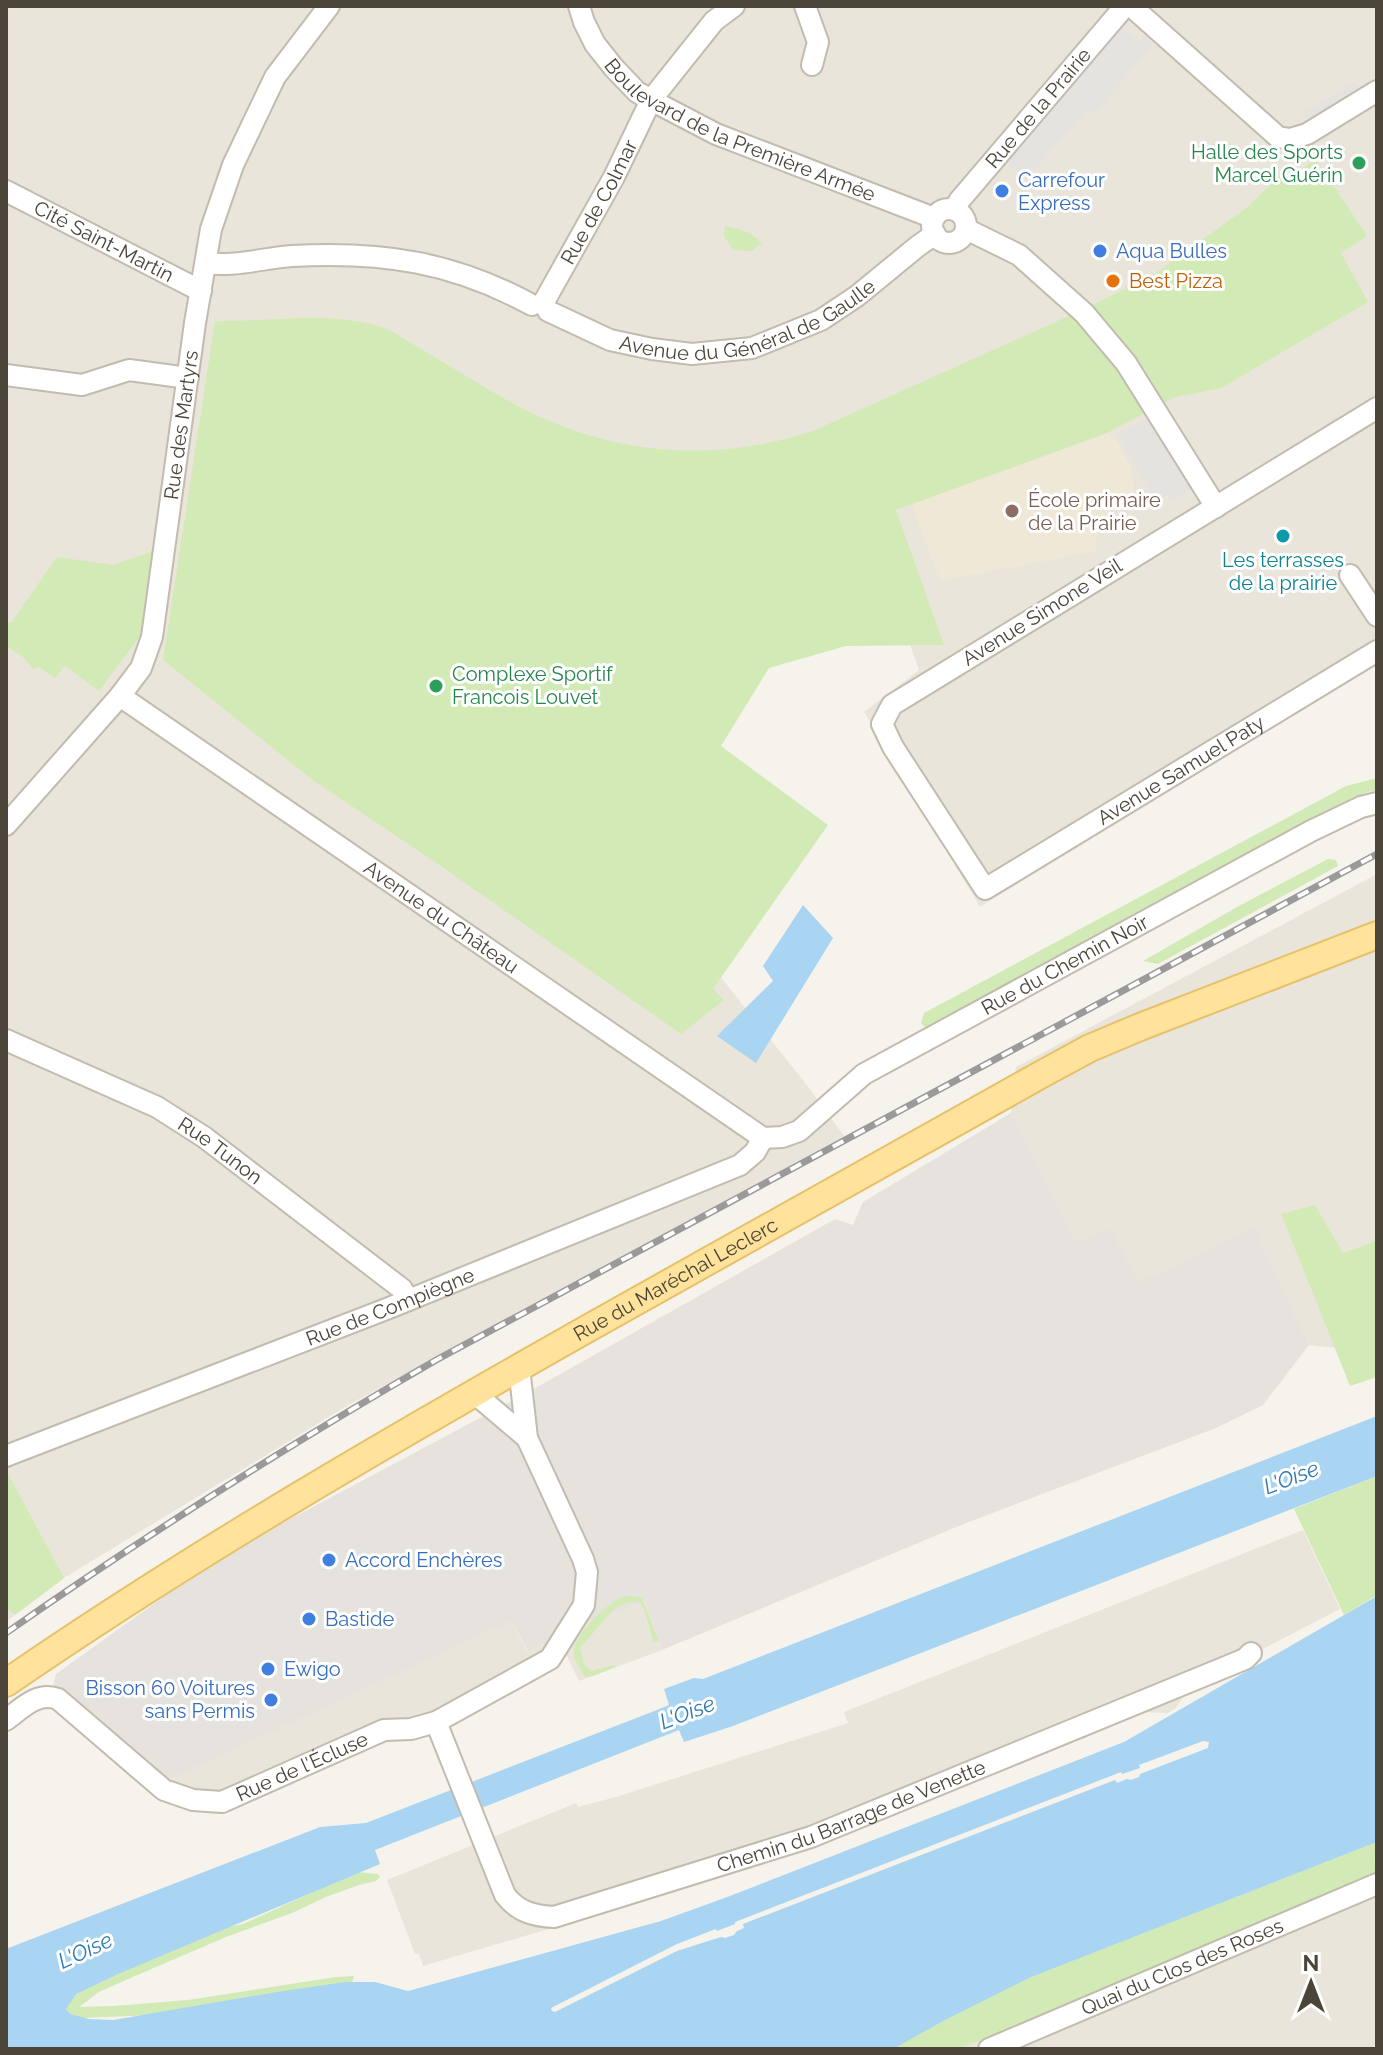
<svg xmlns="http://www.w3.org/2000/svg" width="1383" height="2055" font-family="Raleway,sans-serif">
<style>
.residential{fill:#eae5da}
.industrial{fill:#e6e2dd}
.education{fill:#efe8d6}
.green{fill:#d2eab5}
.parking{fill:#e5e3e0}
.water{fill:#a9d4f2;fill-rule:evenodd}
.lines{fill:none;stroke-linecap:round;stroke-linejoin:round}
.minor-casing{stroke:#c2bbae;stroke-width:24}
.major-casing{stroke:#e6c16a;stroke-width:30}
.minor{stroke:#fff;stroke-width:20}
.major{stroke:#ffe39c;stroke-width:26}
.rail-casing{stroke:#9a9a9a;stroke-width:7}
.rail{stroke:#fff;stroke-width:4;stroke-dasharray:12;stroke-linecap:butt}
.leisure-dot{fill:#2e9e5b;stroke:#fff;stroke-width:3}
.shop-dot{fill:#3f7fe0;stroke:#fff;stroke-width:3}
.food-dot{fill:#e8710a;stroke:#fff;stroke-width:3}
.education-dot{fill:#8d6e63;stroke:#fff;stroke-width:3}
.culture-dot{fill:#0f9aa8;stroke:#fff;stroke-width:3}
.labels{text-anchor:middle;stroke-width:6;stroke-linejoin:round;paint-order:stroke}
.street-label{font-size:20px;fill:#4b4439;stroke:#fff}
.leisure-label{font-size:20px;fill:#27864d;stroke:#fff;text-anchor:end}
.shop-label{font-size:20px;fill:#366cbe;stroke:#fff;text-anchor:start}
.food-label{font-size:20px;fill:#c56008;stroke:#fff;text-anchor:start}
.education-label{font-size:20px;fill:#785e54;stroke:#fff;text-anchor:start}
.culture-label{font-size:20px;fill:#0d838f;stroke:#fff}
.water-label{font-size:22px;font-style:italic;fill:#2e7ab2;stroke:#fff}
</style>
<rect width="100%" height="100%" fill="#f6f3ec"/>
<path class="residential" d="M 6,6 L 1377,6 L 1377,665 L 980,907 L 864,712 L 919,670 L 903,625 L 686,651 L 719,975 L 806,1084 L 844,1136 L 345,1407 L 64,1578 L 6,1622 Z
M 1377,874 L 1377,1333 L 1337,1348 L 1309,1345 L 1254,1226 L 1138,1284 L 1110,1228 L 1076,1244 L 1011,1113 L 1016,1067 Z
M 1303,1530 L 1340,1609 L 1189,1687 L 1176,1708 L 1168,1713 L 1139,1712 L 796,1848 L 650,1899 L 423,1966 L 419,1954 L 415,1954 L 387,1880 L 576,1803 L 578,1807 L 616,1797 L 848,1723 L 844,1712 Z
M 645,1601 L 662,1650 L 579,1681 L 566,1654 L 533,1664 L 455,1704 L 428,1715 L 402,1718 L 220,1792 L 191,1790 L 174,1784 L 169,1779 L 512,1621 L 527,1652 L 577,1627 Z
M 1377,1842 L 1377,2049 L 876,2049 L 1274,1883 Z"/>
<path class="industrial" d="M 1011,1113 L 1076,1243 L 1110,1228 L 1139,1283 L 1254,1226 L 1309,1345 L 1263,1405 L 1216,1428 L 966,1523 L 662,1650 L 645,1601 L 577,1627 L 528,1652 L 512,1621 L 148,1789 L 50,1698 L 56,1674 L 219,1557 L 525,1394 L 835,1219 L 853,1225 L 863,1202 Z"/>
<path class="education" d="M 1107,433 L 1116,440 L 1131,468 L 1134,494 L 1117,504 L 1105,518 L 1096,540 L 1096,551 L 940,581 L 911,503 Z"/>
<path class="green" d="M 1315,158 L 1367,236 L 1341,253 L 1368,302 L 1221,388 L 1176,397 L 1107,433 L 896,510 L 944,645 L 846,646 L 769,668 L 721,746 L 828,825 L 713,989 L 724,1000 L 681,1034 L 435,862 L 310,778 L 163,660 L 215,321 C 268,322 326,311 378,326 C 393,330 407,341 421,349 C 445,363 469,378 493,392 C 594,453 701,467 813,431 L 1071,315 L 1152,276 L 1245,209 L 1289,167 L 1299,173 Z
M 725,226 C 741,229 750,231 762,243 L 752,251 L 733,250 L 724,236 Z
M 153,551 L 141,635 L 99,691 L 65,666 L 55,678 L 39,667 L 33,669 L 23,657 L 6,646 L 6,622 L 11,623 L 57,557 L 113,565 Z
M 1377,778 L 1377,790 L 1365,793 L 928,1031 L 921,1023 L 924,1013 L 1346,786 Z
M 1328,859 L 1336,860 L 1338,866 L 1158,964 L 1143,961 L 1237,907 Z
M 1315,1205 L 1343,1253 L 1377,1241 L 1377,1377 L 1350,1386 L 1281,1214 Z
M 6,1470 L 64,1578 L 15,1615 L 6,1607 Z
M 1377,1476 L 1377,1595 L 1344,1615 L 1294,1509 Z
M 633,1596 L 642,1598 L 659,1641 L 653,1641 L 645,1611 L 639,1601 L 626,1603 L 614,1609 L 580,1648 L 584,1664 L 591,1671 L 614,1665 L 616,1667 L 593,1676 L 585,1677 C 580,1668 572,1659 574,1648 C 577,1633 607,1603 621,1598 C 625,1596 629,1596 633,1596 Z
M 1377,1842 L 1377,1860 L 1374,1861 L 1377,1868 L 1376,1874 L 1048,2014 L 958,2049 L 894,2049 L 919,2032 L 1051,1966 L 1068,1962 Z
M 357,1872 L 378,1874 L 380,1877 L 376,1881 L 359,1885 L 326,1897 L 292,1913 L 226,1937 L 135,1976 L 99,1992 L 79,2007 L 113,2006 L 188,2000 L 336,1977 L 354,1976 L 351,1986 L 177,2014 L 82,2018 L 72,2017 L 64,2012 L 75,1990 L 218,1929 L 243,1924 Z"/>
<path class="parking" d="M 1121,27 L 1139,42 L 1144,37 L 1153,45 L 1094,114 L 1087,109 L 1026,180 L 1005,162 Z
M 1354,83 L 1360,92 L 1308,124 L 1302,114 Z
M 1149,416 L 1192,490 L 1171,502 L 1167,495 L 1156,501 L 1117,435 Z"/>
<path class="water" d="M 803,905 L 833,938 L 756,1063 L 717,1036 L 773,981 L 763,966 Z
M 1377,1416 L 1377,1476 L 733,1726 L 684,1742 L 679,1730 L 375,1850 L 380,1864 L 118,1974 L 76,1994 L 66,2009 L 70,2014 L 89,2019 L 113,2020 L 277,1992 L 345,1982 L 375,1982 L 408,1991 L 661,1921 L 730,1896 L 1124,1742 L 1377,1596 L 1377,1842 L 1031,1977 L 943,2021 L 893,2049 L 6,2049 L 6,1949 L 320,1827 L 366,1823 L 657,1710 L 669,1705 L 664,1689 L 694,1678 L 703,1679 ZM 1203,1741 L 1209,1742 L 1208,1748 L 1140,1774 L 1139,1777 L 1131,1780 L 1127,1779 L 1117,1783 L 1115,1780 L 743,1924 L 744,1928 L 737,1931 L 734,1935 L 725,1938 L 721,1937 L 677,1951 L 555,2012 L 552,2011 L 551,2008 L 677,1944 L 716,1929 L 717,1931 L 735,1924 L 735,1922 L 1121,1772 L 1122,1774 L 1140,1768 L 1139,1765 Z"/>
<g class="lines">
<defs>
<g id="minor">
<path id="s1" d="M 579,6 L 584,22 L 595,44 L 614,68 L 637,92 L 651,100 L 716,134 L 934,218"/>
<path d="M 805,6 L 818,42 L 812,65"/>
<path d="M 1131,6 L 1278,137 L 1290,139 L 1307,134 L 1377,91"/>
<path id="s2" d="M 6,191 L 201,291"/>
<circle cx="949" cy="226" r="17"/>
<path id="s3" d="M 955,210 L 959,201 L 1125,6"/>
<path d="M 966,229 L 1019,255 L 1084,313 L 1126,363 L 1216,507"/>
<path d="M 206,263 C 235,267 264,258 292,256 C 382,251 453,262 532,305"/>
<path id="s4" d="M 545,300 L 614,177 L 651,100 L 714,21 L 734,6"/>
<path id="s5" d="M 548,311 L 610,340 L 652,349 L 692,354 L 752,348 L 821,320 L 857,296 L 918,246 L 935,234"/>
<path d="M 6,375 L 82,385 L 129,370 L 188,378"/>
<path id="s6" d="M 1377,408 L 892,705 L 882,724 L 893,747 L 985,889 L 1377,651"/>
<path d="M 1350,575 L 1377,616"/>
<path id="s7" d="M 120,696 L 763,1138"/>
<path id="s8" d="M 6,825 L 120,696 L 141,668 L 152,637 L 195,323 L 211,229 L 233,165 L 275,77 L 329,6"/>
<path id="s9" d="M 6,1040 L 157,1107 L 204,1137 L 402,1289 L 408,1300"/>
<path id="s10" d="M 763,1138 L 782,1137 L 799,1131 L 864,1074 L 1311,831 L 1361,807 L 1377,803"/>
<path d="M 519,1367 L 527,1438"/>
<path id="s11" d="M 6,1456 L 389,1308 L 740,1165 L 755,1152 L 763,1138"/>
<path id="s12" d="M 6,1720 C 22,1708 38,1691 58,1699 L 164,1790 L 193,1800 L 222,1802 L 384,1730 L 411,1729 L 436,1722 L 550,1659 L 584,1605 L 587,1572 L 583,1559 L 527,1438 L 474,1393"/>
<path id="s13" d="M 436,1722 L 505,1895 C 518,1912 534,1916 554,1917 L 811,1837 L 1245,1659 L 1251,1653"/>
<path id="s14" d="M 989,2049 L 1377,1884"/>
</g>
<g id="major">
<path id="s15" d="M 6,1683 C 195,1553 394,1438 594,1325 C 743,1241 893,1158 1042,1074 L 1090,1048 L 1140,1027 L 1377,935"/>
</g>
</defs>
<use href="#minor" class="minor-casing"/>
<use href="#major" class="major-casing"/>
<use href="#minor" class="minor"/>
<use href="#major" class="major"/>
<defs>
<path id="rail" d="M 6,1633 C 146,1535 290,1444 438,1359 L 1377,854"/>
</defs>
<use href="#rail" class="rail-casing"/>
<use href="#rail" class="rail"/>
</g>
<g class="leisure-dot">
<circle cx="1359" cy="163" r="8"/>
<circle cx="436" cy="686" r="8"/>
</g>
<g class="shop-dot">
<circle cx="1002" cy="191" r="8"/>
<circle cx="1100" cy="251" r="8"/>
<circle cx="329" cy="1560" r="8"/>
<circle cx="309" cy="1619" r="8"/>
<circle cx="268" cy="1669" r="8"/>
<circle cx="271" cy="1700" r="8"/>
</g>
<circle class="food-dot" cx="1113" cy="281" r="8"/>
<circle class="education-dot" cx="1012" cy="511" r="8"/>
<circle class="culture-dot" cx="1283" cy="536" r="8"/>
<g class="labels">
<g class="street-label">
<text dy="7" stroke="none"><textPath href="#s3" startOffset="132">Rue de la Prairie</textPath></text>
<text dy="7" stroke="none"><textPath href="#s1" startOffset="214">Boulevard de la Première Armée</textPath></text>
<text dy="7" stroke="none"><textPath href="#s4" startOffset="112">Rue de Colmar</textPath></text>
<text dy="7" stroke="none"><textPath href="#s2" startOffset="110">Cité Saint-Martin</textPath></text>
<text dy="7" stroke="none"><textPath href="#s5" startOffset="214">Avenue du Général de Gaulle</textPath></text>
<text dy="7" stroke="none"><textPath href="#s8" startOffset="454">Rue des Martyrs</textPath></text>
<text transform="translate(1042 612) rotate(-32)" y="7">Avenue Simone Veil</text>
<text dy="7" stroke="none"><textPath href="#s6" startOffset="1014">Avenue Samuel Paty</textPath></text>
<text dy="7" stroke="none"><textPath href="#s7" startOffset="390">Avenue du Château</textPath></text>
<text dy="7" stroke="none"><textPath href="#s10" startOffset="352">Rue du Chemin Noir</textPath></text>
<text dy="7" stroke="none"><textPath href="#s9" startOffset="242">Rue Tunon</textPath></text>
<text dy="7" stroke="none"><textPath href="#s15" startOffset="782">Rue du Maréchal Leclerc</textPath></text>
<text dy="7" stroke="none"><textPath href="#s11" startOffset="412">Rue de Compiègne</textPath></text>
<text dy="7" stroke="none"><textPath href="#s12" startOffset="346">Rue de l'Écluse</textPath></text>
<text dy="7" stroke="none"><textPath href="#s13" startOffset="556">Chemin du Barrage de Venette</textPath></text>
<text dy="7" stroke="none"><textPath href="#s14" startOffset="210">Quai du Clos des Roses</textPath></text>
</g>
<g class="leisure-label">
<text x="1343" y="159">Halle des Sports<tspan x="1343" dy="23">Marcel Guérin</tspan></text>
<text x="452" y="681" text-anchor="start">Complexe Sportif<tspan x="452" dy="23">Francois Louvet</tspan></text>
</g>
<g class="shop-label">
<text x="1018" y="187">Carrefour<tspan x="1018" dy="23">Express</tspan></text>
<text x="1116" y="258">Aqua Bulles</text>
<text x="345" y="1567">Accord Enchères</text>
<text x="325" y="1626">Bastide</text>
<text x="284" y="1676">Ewigo</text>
<text x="255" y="1695" text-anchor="end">Bisson 60 Voitures<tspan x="255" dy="23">sans Permis</tspan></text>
</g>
<g class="food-label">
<text x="1129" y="288">Best Pizza</text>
</g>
<g class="education-label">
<text x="1028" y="507">École primaire<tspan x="1028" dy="23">de la Prairie</tspan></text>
</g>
<g class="culture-label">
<text x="1283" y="567">Les terrasses<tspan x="1283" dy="23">de la prairie</tspan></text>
</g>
<g class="water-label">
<text transform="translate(1291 1477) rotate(-21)" y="8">L'Oise</text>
<text transform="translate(687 1712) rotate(-21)" y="8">L'Oise</text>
<text transform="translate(85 1950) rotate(-25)" y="8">L'Oise</text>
</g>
</g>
<rect width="1383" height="2055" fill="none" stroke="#4b4439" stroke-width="16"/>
<g transform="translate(1311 1983)" stroke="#ffffff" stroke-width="6" paint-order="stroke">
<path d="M0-6L14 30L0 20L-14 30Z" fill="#4b4439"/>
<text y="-12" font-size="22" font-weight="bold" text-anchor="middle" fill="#4b4439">N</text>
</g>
</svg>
